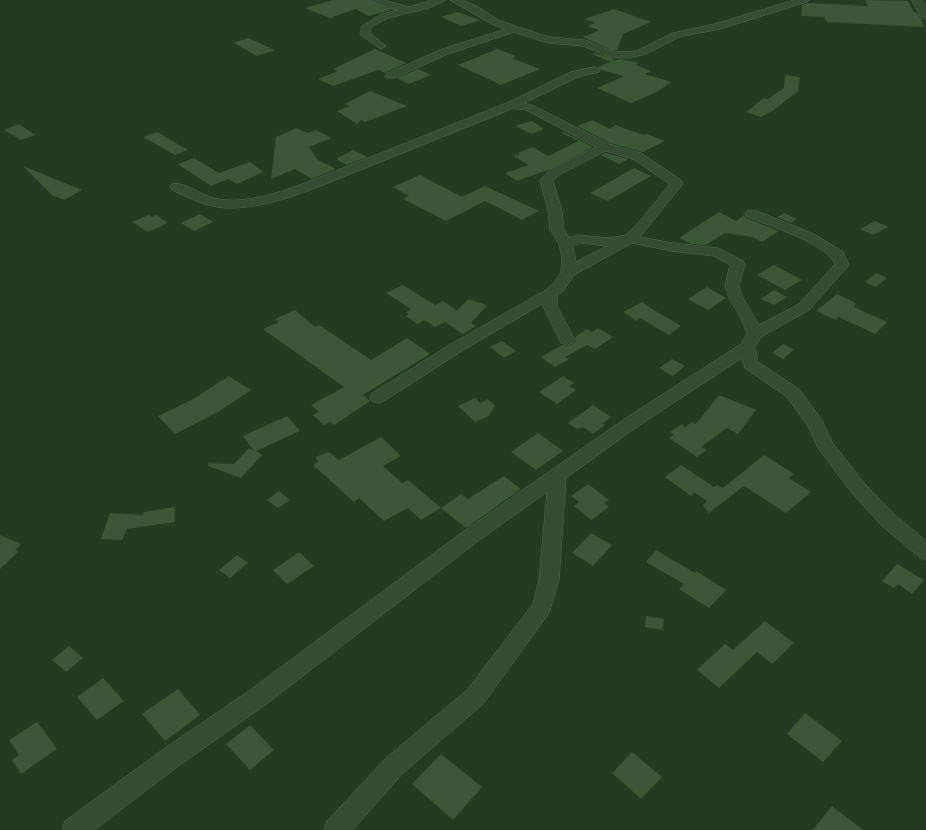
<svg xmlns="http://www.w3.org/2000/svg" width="926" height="830" font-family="'Fira Sans',sans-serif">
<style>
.building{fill:#3b5737}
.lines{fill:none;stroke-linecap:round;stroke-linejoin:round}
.street-casing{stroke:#546951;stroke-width:1}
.street{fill:#364b34;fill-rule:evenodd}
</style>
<rect width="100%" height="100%" fill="#233b20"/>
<path class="building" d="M 333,0 L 368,0 L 391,10 L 369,16 L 356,9 L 330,18 L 305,8 Z
M 865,0 L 908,1 L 914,12 L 917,13 L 921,19 L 924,27 L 827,22 L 824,17 L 801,16 L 802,5 L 808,3 L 868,6 Z
M 614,9 L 651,22 L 623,34 L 617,50 L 612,50 L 583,37 L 599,30 L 587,26 L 595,23 L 585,19 Z
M 457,12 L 480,20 L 462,26 L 441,17 Z
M 248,38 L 275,50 L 257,56 L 234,43 Z
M 375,49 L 406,63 L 385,73 L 378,70 L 333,86 L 318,79 L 338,71 L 333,69 Z
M 497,49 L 516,56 L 513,58 L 514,59 L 540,69 L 501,85 L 458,65 Z
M 595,53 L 614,59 L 613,61 L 621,59 L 638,63 L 636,65 L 651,71 L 645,74 L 671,82 L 657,92 L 631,103 L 597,88 L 624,76 L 601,70 L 598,67 L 611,62 L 592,54 Z
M 418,69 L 431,75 L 409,84 L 397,78 Z
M 785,75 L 800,77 L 798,91 L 774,110 L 761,117 L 746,112 L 764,98 L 768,99 L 784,88 Z
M 370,91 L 407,106 L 365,122 L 361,120 L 357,124 L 337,111 L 350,106 L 345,104 Z
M 592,120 L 610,129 L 615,125 L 644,135 L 647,134 L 665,141 L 643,152 L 610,143 L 577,126 Z
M 532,121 L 544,129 L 532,134 L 515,126 Z
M 19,124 L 35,135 L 21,140 L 4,130 Z
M 297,128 L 307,133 L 316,130 L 331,138 L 309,147 L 318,160 L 336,169 L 312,179 L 295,169 L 271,179 L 276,137 Z
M 157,132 L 188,150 L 175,155 L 143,137 Z
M 564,132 L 593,147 L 548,170 L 517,181 L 505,173 L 529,165 L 514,156 L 520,154 L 518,153 L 533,147 L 548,156 L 579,141 L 562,133 Z
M 353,150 L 367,157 L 347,165 L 336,159 Z
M 606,153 L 629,159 L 619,164 L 601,155 Z
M 194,158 L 219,173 L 250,162 L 263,172 L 237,184 L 228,179 L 211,186 L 178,164 Z
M 23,166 L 82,190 L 64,200 L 52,195 Z
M 634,168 L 651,176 L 608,201 L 590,193 Z
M 420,175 L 462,197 L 485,186 L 539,211 L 522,220 L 485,201 L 446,221 L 403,199 L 409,196 L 393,187 Z
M 719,212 L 736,221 L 744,215 L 746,218 L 779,231 L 762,242 L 752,237 L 725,233 L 706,245 L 691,244 L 679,238 Z
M 784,213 L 797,219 L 791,223 L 777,217 Z
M 200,214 L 213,222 L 194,231 L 181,223 Z
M 149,215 L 152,217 L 156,215 L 168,223 L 148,232 L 132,222 Z
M 875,221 L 888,227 L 873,235 L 860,229 Z
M 774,265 L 802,280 L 785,290 L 757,275 Z
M 876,273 L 887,278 L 876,287 L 865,282 Z
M 403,285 L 435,305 L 443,301 L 457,311 L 468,299 L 487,305 L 471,323 L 476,326 L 463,334 L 445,322 L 435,327 L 425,320 L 417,324 L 406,316 L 409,314 L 406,312 L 411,309 L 386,293 Z
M 707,287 L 726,298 L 708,310 L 688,299 Z
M 774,290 L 787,297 L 774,305 L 761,299 Z
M 837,294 L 856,303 L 854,307 L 887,322 L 875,334 L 839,317 L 836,320 L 816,311 Z
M 642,302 L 654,310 L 681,326 L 669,335 L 640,318 L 636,321 L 623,312 Z
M 295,310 L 315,327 L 319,325 L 371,360 L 407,338 L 430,354 L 363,395 L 370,401 L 334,425 L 330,422 L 324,425 L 313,415 L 319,412 L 311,405 L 344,387 L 263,329 L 279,322 L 275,319 Z
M 598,328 L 613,337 L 595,349 L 587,345 L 565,357 L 569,359 L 555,367 L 541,357 L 562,345 L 567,346 L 573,344 L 576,341 L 575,337 L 587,329 L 592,332 Z
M 502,341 L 516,351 L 504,358 L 490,347 Z
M 783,344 L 794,350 L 783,359 L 772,353 Z
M 672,359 L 685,366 L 673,376 L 659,368 Z
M 229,376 L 251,390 L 218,412 L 175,434 L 158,416 L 195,398 Z
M 563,376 L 574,383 L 569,386 L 576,390 L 557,404 L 539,392 Z
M 719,395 L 756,410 L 738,434 L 727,428 L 701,447 L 707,450 L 697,457 L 669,438 L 674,435 L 670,432 L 682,424 L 685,427 L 692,422 L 696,424 Z
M 475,398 L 480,403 L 488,399 L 495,406 L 489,416 L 475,422 L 458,406 Z
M 593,405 L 611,417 L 602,424 L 605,425 L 593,434 L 583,427 L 577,429 L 568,423 Z
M 287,416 L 300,431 L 256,451 L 262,455 L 241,478 L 208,466 L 208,463 L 234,464 L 249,448 L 254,451 L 243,436 Z
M 538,433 L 563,451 L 536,470 L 511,452 Z
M 381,437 L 401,456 L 383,466 L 402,483 L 408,480 L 441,508 L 421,520 L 408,508 L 384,521 L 359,498 L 354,502 L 313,465 L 319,461 L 315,457 L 329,452 L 339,460 Z
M 764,455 L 794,474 L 789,478 L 811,492 L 786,513 L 744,486 L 709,513 L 703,505 L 707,501 L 695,493 L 691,496 L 665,477 L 681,465 L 714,487 L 717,485 L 723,488 Z
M 504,476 L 521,489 L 466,528 L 441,508 L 461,494 L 468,499 Z
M 588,484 L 609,500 L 604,503 L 609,507 L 591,520 L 574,506 L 579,502 L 571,496 Z
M 279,491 L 290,500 L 278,508 L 267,500 Z
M 175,507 L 175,522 L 127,529 L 122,540 L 101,539 L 110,513 L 143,515 L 144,512 Z
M 591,533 L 612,545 L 593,566 L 572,553 Z
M 0,535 L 21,544 L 15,550 L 19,551 L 0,569 Z
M 656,550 L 695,573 L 696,571 L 726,590 L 709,608 L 679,589 L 684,584 L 646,562 Z
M 299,552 L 314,566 L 287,584 L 273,570 Z
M 237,555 L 248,563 L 230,578 L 219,570 Z
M 897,564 L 924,580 L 912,594 L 898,584 L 894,588 L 882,581 Z
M 646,616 L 664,619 L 663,630 L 645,627 Z
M 765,621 L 794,643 L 772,664 L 757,652 L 719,688 L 697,670 L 725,644 L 733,650 Z
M 69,646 L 83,658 L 66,672 L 52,660 Z
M 103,678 L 124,701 L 97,720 L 77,697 Z
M 178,689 L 200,715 L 165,741 L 142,714 Z
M 805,713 L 842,741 L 823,762 L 787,734 Z
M 37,722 L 57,749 L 21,774 L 12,760 L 19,755 L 9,740 Z
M 250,725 L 274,750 L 250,770 L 226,744 Z
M 632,752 L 662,777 L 641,799 L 612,773 Z
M 441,754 L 482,787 L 453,820 L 412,784 Z
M 832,806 L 863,830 L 813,830 Z"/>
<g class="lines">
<defs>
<path id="street" d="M 369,0 L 383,0 L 410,7 L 432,0 L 445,0 L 429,8 L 388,18 L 371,27 L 370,33 L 386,46 L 381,49 L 362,36 L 360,34 L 362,26 L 382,14 L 399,10 L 388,8 Z
M 450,0 L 463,0 L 478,7 L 500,21 L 549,37 L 585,40 L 612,51 L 628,52 L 639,50 L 673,33 L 715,24 L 794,0 L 809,0 L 807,2 L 720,29 L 679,37 L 646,54 L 628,58 L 610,57 L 583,46 L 548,43 L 514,32 L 448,54 L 394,78 L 386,78 L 385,76 L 386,74 L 440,50 L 505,29 L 494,25 Z
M 912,0 L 922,0 L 926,8 L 926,20 L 921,17 Z
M 595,67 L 600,70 L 599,72 L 578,77 L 524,103 L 534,106 L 609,144 L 641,153 L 681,180 L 683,183 L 681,186 L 640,237 L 672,243 L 718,248 L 743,261 L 745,264 L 739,286 L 743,298 L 759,325 L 799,304 L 835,264 C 827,244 768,225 747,217 L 745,214 L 747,211 L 757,211 L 816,235 L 843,252 L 849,265 L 809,310 L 761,337 L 755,347 L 758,362 L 799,389 L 822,420 L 832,442 L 864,483 L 895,515 L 926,541 L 926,560 L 919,557 L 881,525 L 852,493 L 818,448 L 808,426 L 787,397 L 745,368 L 742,358 L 638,426 L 566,478 L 559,580 L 549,613 L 483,704 L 402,774 L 353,830 L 324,830 L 327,821 L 386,758 L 467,690 L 533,604 L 539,580 L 547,492 L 478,541 L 269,702 L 177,767 L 94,830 L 62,830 L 65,821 L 161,751 L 253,688 L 464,531 L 626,418 L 741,344 L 747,334 L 741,318 L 729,298 L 725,286 L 730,265 L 714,256 L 672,251 L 632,243 L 574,275 L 564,290 L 557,296 L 557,306 L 575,340 L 573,343 L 567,345 L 561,343 L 542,304 L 465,349 L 384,401 L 378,403 L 372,401 L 370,397 L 372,393 L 453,343 L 544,291 L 553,284 L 561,272 L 562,258 L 559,244 L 550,229 L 548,211 L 540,180 L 551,169 L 596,147 L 526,110 L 514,108 C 464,128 415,148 365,168 C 321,185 274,209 226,208 C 206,207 189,198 172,190 L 170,187 L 172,184 C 184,181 204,197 218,199 C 248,204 280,192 308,182 L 509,102 L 571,72 ZM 606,151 L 633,159 L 670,184 L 639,222 L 626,235 L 609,238 L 578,235 L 569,238 L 564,229 L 562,211 L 553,181 L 559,175 ZM 580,243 L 607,246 L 576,262 L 573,246 Z"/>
</defs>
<use href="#street" class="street-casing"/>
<use href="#street" class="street"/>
</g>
</svg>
